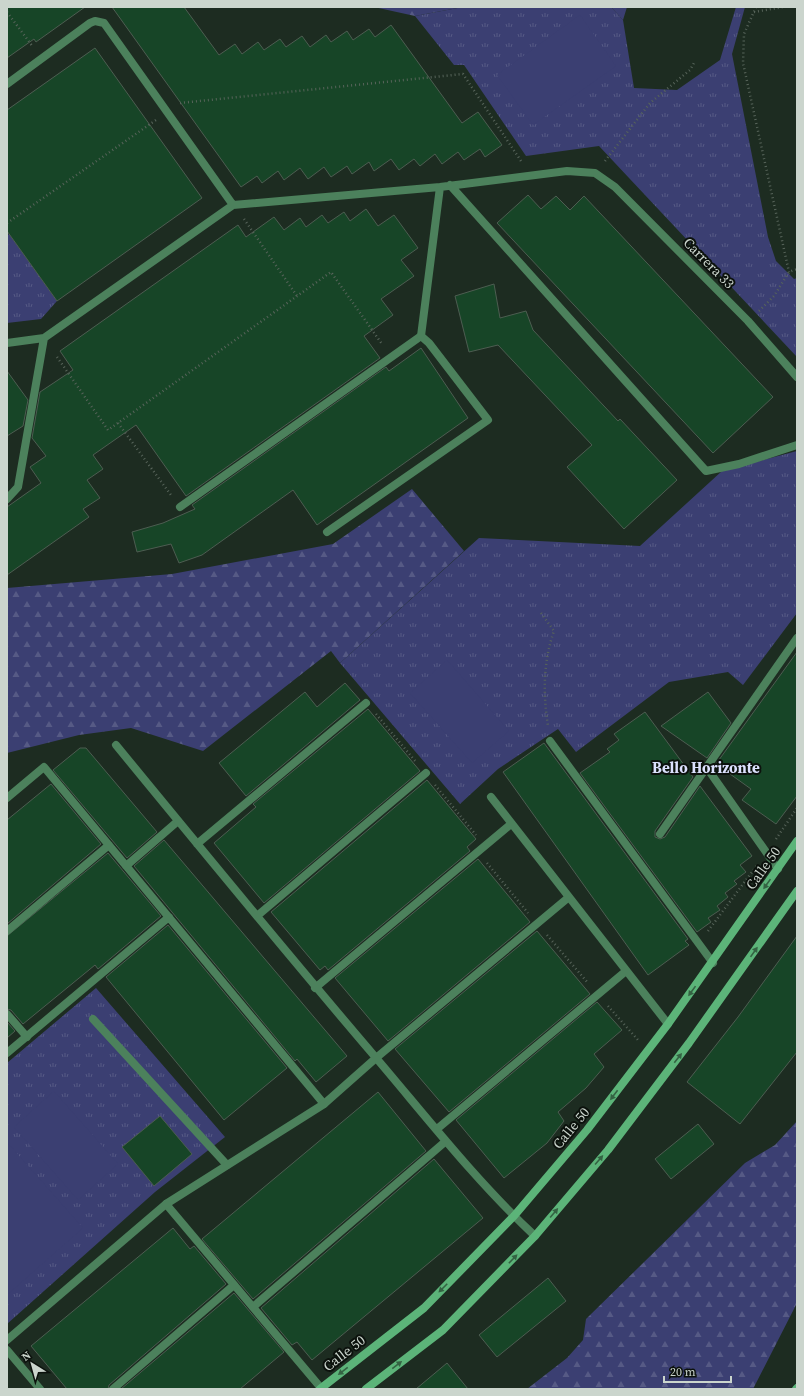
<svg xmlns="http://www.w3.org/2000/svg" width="804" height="1396" font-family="'Source Serif 4',serif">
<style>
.grass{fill:url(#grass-tufts)}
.forest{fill:url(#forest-firs)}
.garden{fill:#3b3f72}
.building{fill:#174527;stroke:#4d5d51}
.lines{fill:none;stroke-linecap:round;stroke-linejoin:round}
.path{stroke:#57645a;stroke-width:2.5;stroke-dasharray:1 3;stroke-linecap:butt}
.service{stroke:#4c815c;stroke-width:8}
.pedestrian{stroke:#4c815c;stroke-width:8}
.minor{stroke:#4c815c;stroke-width:8}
.secondary{stroke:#5cb479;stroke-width:8}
.oneway{fill:#346343}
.labels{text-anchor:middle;stroke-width:4;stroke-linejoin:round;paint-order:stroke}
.street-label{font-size:14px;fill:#cbd5cd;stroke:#0c120d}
.neighbourhood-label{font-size:15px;font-weight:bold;fill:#dce1fe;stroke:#0c120d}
</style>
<defs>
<pattern id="grass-tufts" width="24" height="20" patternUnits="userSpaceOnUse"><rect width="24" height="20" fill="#3b3f72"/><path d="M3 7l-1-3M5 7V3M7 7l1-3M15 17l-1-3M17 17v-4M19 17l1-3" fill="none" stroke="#565a85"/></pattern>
<pattern id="forest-firs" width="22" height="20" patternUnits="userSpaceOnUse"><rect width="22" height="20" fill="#3b3f72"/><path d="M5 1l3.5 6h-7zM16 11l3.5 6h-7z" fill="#565a85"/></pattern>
</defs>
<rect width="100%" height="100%" fill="#1d2c21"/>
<path class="grass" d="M 463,7 L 611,7 L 623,20 L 634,88 L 677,90 L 720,60 L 736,7 L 745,7 L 732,54 L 768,237 L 776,261 L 794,279 L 797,278 L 797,357 L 599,146 L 526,156 L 464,65 L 454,65 L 415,16 Z
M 7,234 L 10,235 L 57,301 L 41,319 L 7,323 Z
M 797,451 L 797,613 L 743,685 L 728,672 L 669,682 L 576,752 L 558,729 L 498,769 L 460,804 L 340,663 L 479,538 L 640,546 L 722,471 Z
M 96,988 L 225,1137 L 155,1192 L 7,1324 L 7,1063 Z"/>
<path class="forest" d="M 374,7 L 463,7 L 415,16 Z
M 611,7 L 627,7 L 623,20 Z
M 412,489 L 464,551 L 340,663 L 331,651 L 203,751 L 131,728 L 79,735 L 7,753 L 7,588 L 172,574 L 333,544 Z
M 797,1121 L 797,1303 L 753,1389 L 527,1389 L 567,1358 L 583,1340 L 586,1319 L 745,1163 L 775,1145 Z"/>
<path class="garden" d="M 580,15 L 616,66 L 533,125 L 497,75 Z
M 447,660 L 509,731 L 472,763 L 410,693 Z
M 54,1091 L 118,1164 L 78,1200 L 14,1127 Z
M 7,1142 L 83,1228 L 7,1295 Z"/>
<path class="building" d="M 7,7 L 85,7 L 36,42 L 34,39 L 7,58 Z
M 112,7 L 184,7 L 219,55 L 235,44 L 242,54 L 258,42 L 264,50 L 280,39 L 286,47 L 302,36 L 310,47 L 326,35 L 331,42 L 347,31 L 353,40 L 369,29 L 375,37 L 391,25 L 462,123 L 478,112 L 502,145 L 485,157 L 480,149 L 464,160 L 458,152 L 442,164 L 435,154 L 420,166 L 414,159 L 399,170 L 391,159 L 374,171 L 369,162 L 352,174 L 347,166 L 331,177 L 324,167 L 308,179 L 300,168 L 284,180 L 278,171 L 262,183 L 257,176 L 241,187 Z
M 95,48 L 202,198 L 57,301 L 7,231 L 7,110 Z
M 528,195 L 541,209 L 556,196 L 570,210 L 584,196 L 773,397 L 713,453 L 497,223 Z
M 366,209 L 378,226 L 394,215 L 418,248 L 401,260 L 414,276 L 381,299 L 393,315 L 364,336 L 380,358 L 186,496 L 136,425 L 93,455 L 103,469 L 87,480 L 100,498 L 83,509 L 89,517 L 7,575 L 7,507 L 41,483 L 30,467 L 46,456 L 32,438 L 40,392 L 73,370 L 60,351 L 238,225 L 246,237 L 274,217 L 284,230 L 300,218 L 306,227 L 322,215 L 328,223 L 344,212 L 350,221 Z
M 494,284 L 500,318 L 526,311 L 533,330 L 618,421 L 620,419 L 677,480 L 624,529 L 567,467 L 592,445 L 498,345 L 469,352 L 455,296 Z
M 421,348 L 468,418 L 317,525 L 293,490 L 202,555 L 179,563 L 171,544 L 137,552 L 132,532 L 163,523 L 195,509 L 192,505 L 386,367 L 389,371 Z
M 7,371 L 28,400 L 23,426 L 7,436 Z
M 797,652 L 797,796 L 776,824 L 742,800 L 751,789 L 716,764 Z
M 345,683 L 360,700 L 246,796 L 219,763 L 305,692 L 317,707 Z
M 708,692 L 731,723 L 707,758 L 661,726 Z
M 368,709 L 420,771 L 264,903 L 214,843 L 256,807 L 253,804 Z
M 645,712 L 693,777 L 655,831 L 655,837 L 660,839 L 665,837 L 700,786 L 752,856 L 740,865 L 746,872 L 734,881 L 737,884 L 725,893 L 728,897 L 717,906 L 720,910 L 708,918 L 711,922 L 697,932 L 580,773 L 610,752 L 607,749 L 619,740 L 614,734 Z
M 544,743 L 688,939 L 685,941 L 689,945 L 648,975 L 503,772 Z
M 80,748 L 86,748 L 157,832 L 127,858 L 53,770 Z
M 427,780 L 476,839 L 467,847 L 470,851 L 328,970 L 325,966 L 320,970 L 271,912 Z
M 51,784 L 101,844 L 7,924 L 7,820 Z
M 164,840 L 347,1056 L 316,1082 L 297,1059 L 295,1061 L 134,866 Z
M 108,853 L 161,916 L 98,969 L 95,965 L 23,1024 L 11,1010 L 7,1009 L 7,936 Z
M 478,859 L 530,922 L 388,1041 L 335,978 Z
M 168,925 L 287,1068 L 224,1120 L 106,977 Z
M 537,931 L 590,994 L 449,1112 L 395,1049 Z
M 797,936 L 797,1052 L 740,1124 L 687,1082 L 738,1017 Z
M 597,1002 L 622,1030 L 594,1054 L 604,1067 L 586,1088 L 558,1112 L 564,1121 L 547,1143 L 504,1178 L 456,1120 Z
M 7,1022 L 15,1031 L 7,1038 Z
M 378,1092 L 426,1151 L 253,1299 L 202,1239 Z
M 160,1116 L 192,1154 L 154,1186 L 122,1147 Z
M 698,1124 L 714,1144 L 671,1179 L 655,1159 Z
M 434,1159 L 483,1218 L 312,1360 L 297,1342 L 292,1345 L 261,1308 Z
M 173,1228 L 190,1249 L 194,1246 L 226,1284 L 109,1385 L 108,1389 L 67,1389 L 31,1346 Z
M 548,1278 L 566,1301 L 497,1357 L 479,1335 Z
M 234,1293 L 284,1352 L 240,1389 L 121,1389 Z
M 447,1363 L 468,1389 L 416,1389 Z"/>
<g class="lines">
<path class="path" d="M 756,7 L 744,34 L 743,63 L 789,272
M 7,12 L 33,47
M 754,12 L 783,7
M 180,103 L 463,74 L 521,161
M 605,161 L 650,103 L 690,70 L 695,61
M 244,219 L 297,296
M 7,223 L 156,120
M 759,311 L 774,296 L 789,272 L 797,269
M 57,357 L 108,430 L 331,272 L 382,344
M 118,423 L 171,495
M 541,613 L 554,631 C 543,662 543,694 548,726
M 376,714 L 416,762
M 435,785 L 476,835
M 776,839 L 797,808
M 487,863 L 528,913
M 708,931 L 758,864
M 547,935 L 588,983
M 608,1006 L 638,1040"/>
<path class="service" d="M 180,507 L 421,336
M 93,1019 L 227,1165
M 166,1204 L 321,1388"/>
<path class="pedestrian" d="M 7,798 L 44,767 L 324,1104
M 126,866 L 178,821
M 7,931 L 109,845
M 7,1014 L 27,1037
M 7,1053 L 169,917
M 113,1389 L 234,1285"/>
<path class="minor" d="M 7,84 L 90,23 L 95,21 L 104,23 L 233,205
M 450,185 L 706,471 L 739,464 L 797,445
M 7,343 L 44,338 L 233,205 L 440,187 L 567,171 L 595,173 L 615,187 L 748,321 L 797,377
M 7,499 L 18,487 L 44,338
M 327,532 L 488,420 L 429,343 L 421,336 L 440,187
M 550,741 L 713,963
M 116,745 C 202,850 289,956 377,1059 C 428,1119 477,1182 535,1236
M 707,768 L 778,869
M 491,797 L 668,1024
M 660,834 L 797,638
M 197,844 L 366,703
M 257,916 L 426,773
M 315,988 L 511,824
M 437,1129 L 626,971
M 253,1307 L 446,1141
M 7,1340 L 166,1204 L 324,1104 L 376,1058 L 569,897
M 7,1350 L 40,1389"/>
<path class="secondary" d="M 320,1389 L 424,1308 L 514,1216 L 587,1130 L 668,1024 L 797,841
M 366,1389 L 443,1330 L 535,1236 L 608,1150 L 689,1043 L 797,891
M 796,1389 L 797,1388"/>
</g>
<defs><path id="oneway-solid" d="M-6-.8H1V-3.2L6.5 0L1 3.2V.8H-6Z"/></defs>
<g class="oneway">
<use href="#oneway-solid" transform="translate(767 884) rotate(125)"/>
<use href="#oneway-solid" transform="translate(754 952) rotate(-55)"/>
<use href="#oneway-solid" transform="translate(692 991) rotate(126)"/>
<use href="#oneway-solid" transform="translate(678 1058) rotate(-52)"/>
<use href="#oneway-solid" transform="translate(614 1095) rotate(127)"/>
<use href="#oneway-solid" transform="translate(599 1160) rotate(-49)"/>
<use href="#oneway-solid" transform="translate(554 1213) rotate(-50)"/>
<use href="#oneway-solid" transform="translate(513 1259) rotate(-46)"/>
<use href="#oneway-solid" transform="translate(443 1288) rotate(135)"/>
<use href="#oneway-solid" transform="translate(397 1365) rotate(-38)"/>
<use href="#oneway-solid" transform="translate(343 1371) rotate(142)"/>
</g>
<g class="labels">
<g class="street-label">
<text transform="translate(709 263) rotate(45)" y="5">Carrera 33</text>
<text transform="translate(763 868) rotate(-55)" y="5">Calle 50</text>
<text transform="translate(571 1128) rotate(-51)" y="5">Calle 50</text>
<text transform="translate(344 1353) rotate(-38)" y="5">Calle 50</text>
</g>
<g class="neighbourhood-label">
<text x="706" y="773">Bello Horizonte</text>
</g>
</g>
<rect width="804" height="1396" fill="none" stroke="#cbd5cd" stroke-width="16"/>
<g transform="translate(32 1364) rotate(323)" stroke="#0c120d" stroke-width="3" paint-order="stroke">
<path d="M0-3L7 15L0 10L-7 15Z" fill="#cbd5cd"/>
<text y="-6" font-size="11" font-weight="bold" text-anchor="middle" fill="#cbd5cd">N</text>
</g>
<path d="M664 1376v6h67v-6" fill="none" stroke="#cbd5cd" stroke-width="2"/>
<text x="670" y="1376" font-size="12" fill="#cbd5cd" stroke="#0c120d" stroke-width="3" paint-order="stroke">20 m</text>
</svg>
